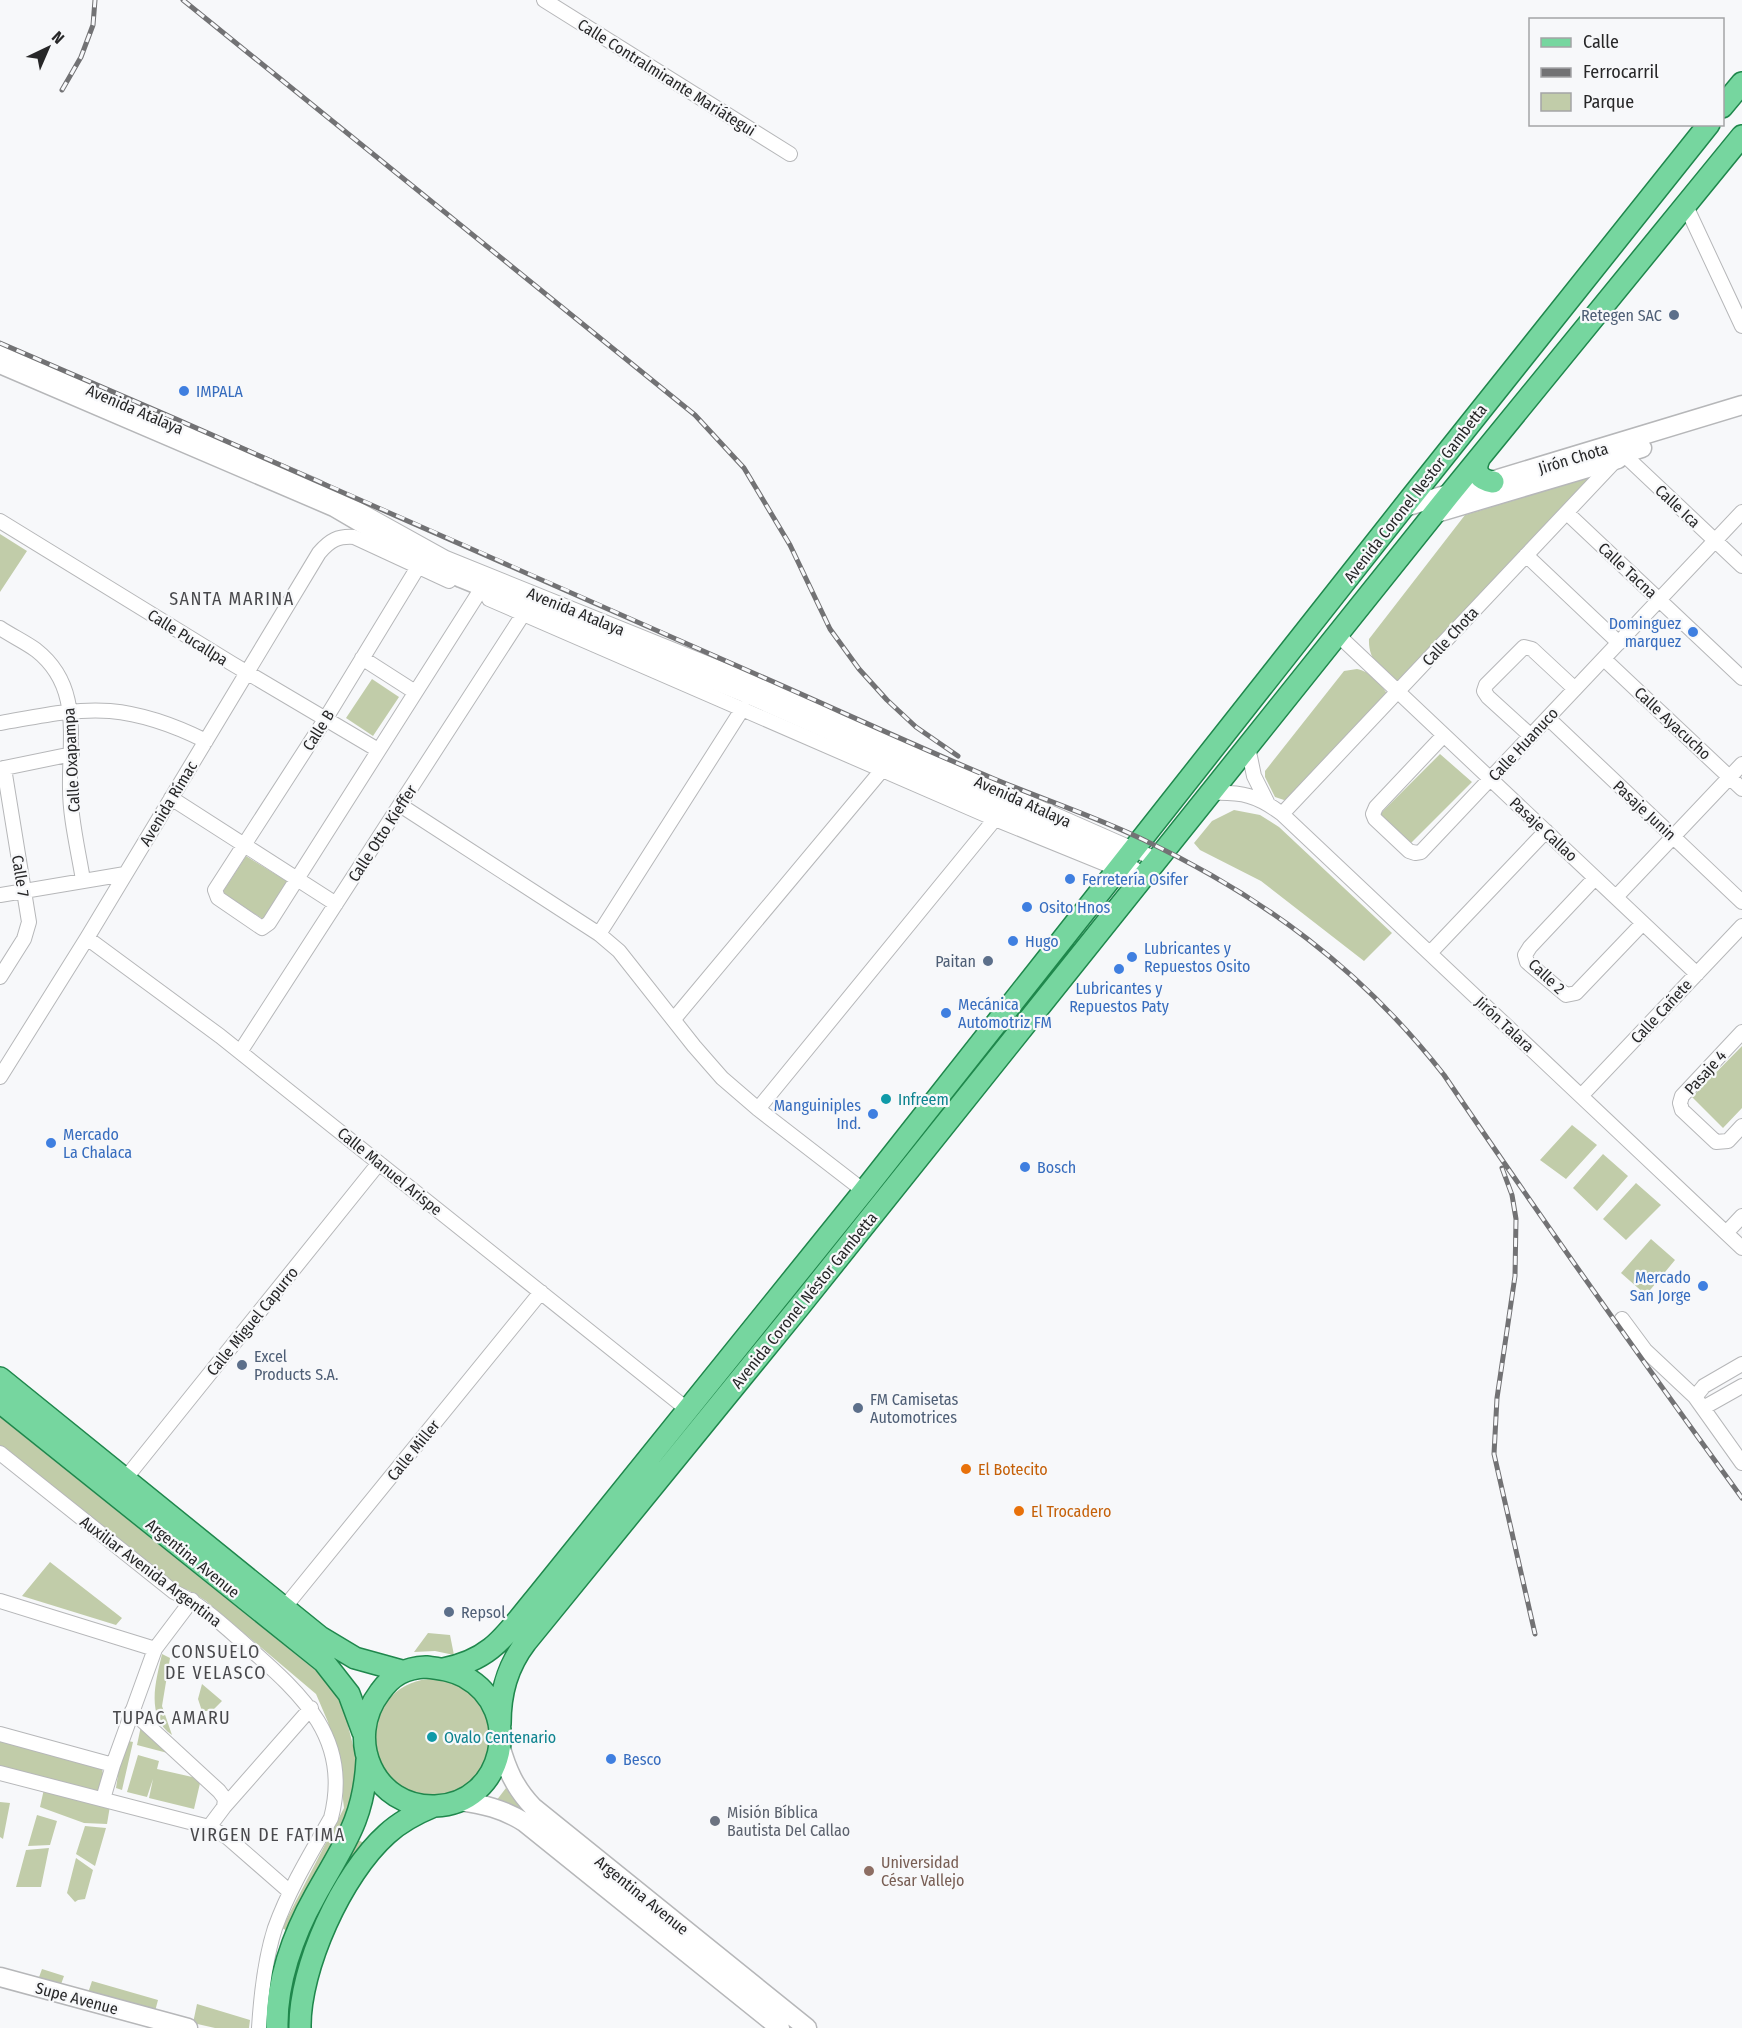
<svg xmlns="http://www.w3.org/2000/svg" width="1742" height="2028" font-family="'Fira Sans Condensed',sans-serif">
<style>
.green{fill:#c1cca9}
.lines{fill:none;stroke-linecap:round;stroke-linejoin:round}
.street-casing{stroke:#b6b7b9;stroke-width:16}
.secondary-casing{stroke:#b6b7b9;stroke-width:21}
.primary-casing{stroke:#1f874c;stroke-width:24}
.street{stroke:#fff;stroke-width:14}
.secondary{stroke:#fff;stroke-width:18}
.primary{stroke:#76d69f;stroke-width:21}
.rail-casing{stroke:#727274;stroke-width:5}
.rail{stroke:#f7f8fa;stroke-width:3;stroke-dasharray:9;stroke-linecap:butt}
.service-dot{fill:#5c6f8a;stroke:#f7f8fa;stroke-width:2}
.shop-dot{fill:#3f7fe0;stroke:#f7f8fa;stroke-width:2}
.culture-dot{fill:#0f9aa8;stroke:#f7f8fa;stroke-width:2}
.food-dot{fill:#e8710a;stroke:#f7f8fa;stroke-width:2}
.worship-dot{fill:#6b7280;stroke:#f7f8fa;stroke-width:2}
.education-dot{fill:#8d6e63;stroke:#f7f8fa;stroke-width:2}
.labels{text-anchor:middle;stroke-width:4.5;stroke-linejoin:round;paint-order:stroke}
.street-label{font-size:16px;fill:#272728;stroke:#f7f8fa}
.service-label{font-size:16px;fill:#4e5e75;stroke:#f7f8fa;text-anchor:start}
.shop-label{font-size:16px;fill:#366cbe;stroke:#f7f8fa;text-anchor:start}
.culture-label{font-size:16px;fill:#0d838f;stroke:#f7f8fa;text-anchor:start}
.food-label{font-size:16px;fill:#c56008;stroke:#f7f8fa;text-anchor:start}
.worship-label{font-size:16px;fill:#5b616d;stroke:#f7f8fa;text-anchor:start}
.education-label{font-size:16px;fill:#785e54;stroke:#f7f8fa;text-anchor:start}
.neighbourhood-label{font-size:18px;letter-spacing:1.5px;fill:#49494c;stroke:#f7f8fa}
</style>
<rect width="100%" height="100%" fill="#f7f8fa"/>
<path class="green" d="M 1591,477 L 1398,682 C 1381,672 1368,659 1369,639 L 1465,515 Z
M 0,534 L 27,551 L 0,592 Z
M 1357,669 C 1369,671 1382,684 1387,694 L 1290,799 L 1284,800 L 1275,797 L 1265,777 L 1265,771 L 1344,671 Z
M 372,679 L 399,697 L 373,736 L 346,718 Z
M 1440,754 L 1472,782 L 1410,844 L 1379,815 Z
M 1234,810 L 1260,815 L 1279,827 L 1392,933 L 1364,961 L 1261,881 L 1200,850 L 1194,843 L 1212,821 Z
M 246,856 L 290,883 L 266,921 L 222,893 Z
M 1742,1046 L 1742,1108 L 1723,1128 L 1692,1097 Z
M 1572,1125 L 1597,1145 L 1566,1179 L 1540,1160 Z
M 1603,1154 L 1628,1176 L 1597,1211 L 1573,1188 Z
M 1636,1183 L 1661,1205 L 1626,1240 L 1603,1219 Z
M 1651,1239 L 1675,1260 L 1646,1295 L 1621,1273 Z
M 0,1417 L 320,1674 L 343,1706 L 357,1761 L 356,1811 L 293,1934 L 282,1928 L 344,1808 L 339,1764 L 328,1722 L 316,1694 L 206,1601 L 188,1590 L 176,1588 L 0,1446 Z
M 50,1562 L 122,1618 L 116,1625 L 22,1596 Z
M 428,1633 L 450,1635 L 454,1655 L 435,1651 L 414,1652 Z
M 162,1654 L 170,1658 L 162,1706 L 172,1735 C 145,1716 156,1681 162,1654 Z
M374 1738a59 59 0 1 1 118 0a59 59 0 1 1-118 0Z
M 202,1684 L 222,1701 L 212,1711 L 202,1711 L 198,1699 Z
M 141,1726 L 179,1756 L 137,1745 Z
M 0,1739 L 101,1767 C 105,1776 104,1788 96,1794 L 0,1767 Z
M 128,1741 L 133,1742 L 122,1790 L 116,1788 L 119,1768 Z
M 138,1755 L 159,1761 L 157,1769 L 201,1779 L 194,1809 L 149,1798 L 153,1779 L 147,1797 L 127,1792 Z
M 506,1788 L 516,1802 L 553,1835 L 496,1801 Z
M 44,1789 L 110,1806 L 107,1824 L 84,1823 L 40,1807 Z
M 0,1802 L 10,1803 L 3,1839 L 0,1837 Z
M 37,1815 L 57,1821 L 50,1845 L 28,1846 Z
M 85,1826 L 106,1828 L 95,1866 L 76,1854 Z
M 358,1840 L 364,1843 L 298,2028 L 287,2028 L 298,1954 Z
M 49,1848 L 41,1887 L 16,1887 L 26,1850 Z
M 76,1858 L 93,1870 L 85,1899 L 78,1900 L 75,1902 L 67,1893 Z
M 42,1969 L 64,1976 L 60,1987 L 38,1980 Z
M 92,1981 L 158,2000 L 154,2015 L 87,1996 Z
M 197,2004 L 250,2020 L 249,2028 L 215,2028 L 193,2023 Z"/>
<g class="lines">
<defs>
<path id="street" d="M 544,0 L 790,154
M 1685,204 L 1742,326
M 0,352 L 316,486 L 446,558 L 758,684 L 1158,860
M 1618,449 L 1742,566
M 1567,513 L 1742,678
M 0,521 L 231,663 L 378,750
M 1526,555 L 1619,643
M 418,567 L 326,718 L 215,890 L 218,898 L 262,928 L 269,923 L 478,594
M 489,599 L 995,819 L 1118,869
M 0,628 C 12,636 25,642 36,650 C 82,686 69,738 70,788 C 70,818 78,849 83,880
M 1338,635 L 1697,974
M 362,658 L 415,692
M 1604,659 L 1742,789
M 1548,718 L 1742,902
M 0,723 C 36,717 74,708 110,711 C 144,714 176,726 206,741
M 1444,735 L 1376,807 L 1373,814 L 1375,819 L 1409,851 L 1415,853 L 1421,852 L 1742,512
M 1531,736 L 1488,697 L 1484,691 L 1486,685 L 1524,647 L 1532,649 L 1575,689
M 1248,747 L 1254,776 L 1267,802
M 0,769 L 72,754
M 1211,793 C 1242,792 1257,795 1282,814 L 1742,1248
M 171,798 L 336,904
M 400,805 L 599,934 L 619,951 L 694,1046 L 722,1078 L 758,1109 L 864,1191
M 1282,814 L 1616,460
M 1595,878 L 1530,947 L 1525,955 L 1527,962 L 1566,995 L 1576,993 L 1643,923
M 0,895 L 125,874
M 1616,897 L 1742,764
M 599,934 L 743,708
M 87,938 L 220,1036 L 688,1410
M 1430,953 L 1546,831
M 0,977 L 24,939 L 29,922 L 4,768
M 674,1019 L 882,770
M 1742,1032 L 1682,1096 L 1680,1103 L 1682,1110 L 1716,1142 L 1728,1141 L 1742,1126
M 240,1052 L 524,613
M 0,1077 L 87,938 L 319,553 C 330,540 338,536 354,537 L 449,581
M 1581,1096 L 1742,926
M 758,1109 L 995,819
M 1726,1233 L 1742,1216
M 1622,1319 L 1645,1350 L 1695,1397 L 1742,1463
M 1695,1397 L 1704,1386 L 1742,1364
M 1703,1408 L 1742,1386
M 0,1453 L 174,1592 C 203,1605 224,1626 248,1647 C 301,1694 352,1738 331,1818 C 311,1853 289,1889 275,1928 C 265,1959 261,1996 259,2028
M 125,1479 L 379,1163
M 0,1601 L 155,1649
M 284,1608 L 541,1292
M 132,1711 L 219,1791 L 225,1799 L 224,1807
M 0,1734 L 113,1765
M 0,1773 L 209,1827 L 227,1837 L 290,1892
M 103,1799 L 113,1765 L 155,1649 L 192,1600
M 209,1827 L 224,1807 L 311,1708"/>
<path id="secondary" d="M 0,364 L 334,507 L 421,558 L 461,578 L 750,695 L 1115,857 L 1143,878
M 1402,508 L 1742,405
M 1433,514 L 1618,459 L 1623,454 L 1642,448
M 500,1745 C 507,1770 515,1788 533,1807 L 807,2028
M 459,1801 C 483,1804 503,1809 524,1822 L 780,2028
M 0,1977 L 188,2028"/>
<path id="primary" d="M 1722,107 L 1742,83
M 1479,459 C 1473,472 1480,480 1493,482
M 0,1378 L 320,1637 L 355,1658 L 402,1671
M 0,1402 L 324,1662 L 349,1694 L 363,1732
M 426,1667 C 440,1669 453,1670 465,1677 C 525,1710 504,1804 435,1806 C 374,1808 344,1739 380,1692 C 392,1675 405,1668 426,1667 Z
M 443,1669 C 492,1660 506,1634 536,1598 L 864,1191 L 1410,499 L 1709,124
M 500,1724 C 500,1693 507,1667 526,1642 L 799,1307 L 1449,495 L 1742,136
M 277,2028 C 276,1983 293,1935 315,1896 C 343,1845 364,1821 367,1760
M 300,2028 C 299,1968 342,1874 387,1834 C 401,1821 417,1813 434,1806"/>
</defs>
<use href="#street" class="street-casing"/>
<use href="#secondary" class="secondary-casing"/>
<use href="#primary" class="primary-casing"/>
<use href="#street" class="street"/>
<use href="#secondary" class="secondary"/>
<use href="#primary" class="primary"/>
<defs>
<path id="rail" d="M 183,0 L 695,415 L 744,468 L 790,545 L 830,629 L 859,669 L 887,700 L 916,727 L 958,756
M 62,90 L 81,57 L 93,25 L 95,0
M 0,343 C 251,451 501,561 751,672 C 831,707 911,744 992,778 C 1042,799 1094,816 1144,840 C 1265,898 1361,969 1444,1075 C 1541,1218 1641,1359 1742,1498
M 1502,1168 L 1512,1195 L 1516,1219 L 1515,1276 L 1497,1398 L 1494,1454 L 1535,1634"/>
</defs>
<use href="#rail" class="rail-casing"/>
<use href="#rail" class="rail"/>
</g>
<g class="service-dot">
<circle cx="1674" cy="315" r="6"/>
<circle cx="988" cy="961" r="6"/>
<circle cx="242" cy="1365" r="6"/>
<circle cx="858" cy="1408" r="6"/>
<circle cx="449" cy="1612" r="6"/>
</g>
<g class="shop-dot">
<circle cx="184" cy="391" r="6"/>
<circle cx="1693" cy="632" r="6"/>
<circle cx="1070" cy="879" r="6"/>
<circle cx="1027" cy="907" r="6"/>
<circle cx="1013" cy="941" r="6"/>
<circle cx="1132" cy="957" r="6"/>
<circle cx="1119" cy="969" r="6"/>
<circle cx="946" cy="1013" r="6"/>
<circle cx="873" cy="1114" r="6"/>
<circle cx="51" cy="1143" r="6"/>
<circle cx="1025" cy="1167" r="6"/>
<circle cx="1703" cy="1286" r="6"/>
<circle cx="611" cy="1759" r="6"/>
</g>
<g class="culture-dot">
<circle cx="886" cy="1099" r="6"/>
<circle cx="432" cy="1737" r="6"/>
</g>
<g class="food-dot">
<circle cx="966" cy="1469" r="6"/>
<circle cx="1019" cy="1511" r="6"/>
</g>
<circle class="worship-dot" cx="715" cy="1821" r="6"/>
<circle class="education-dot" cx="869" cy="1871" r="6"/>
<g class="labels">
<g class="street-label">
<text transform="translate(667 77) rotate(32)" y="6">Calle Contralmirante Mariátegui</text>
<text transform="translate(135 409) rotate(23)" y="6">Avenida Atalaya</text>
<text transform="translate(1573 458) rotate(-17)" y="6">Jirón Chota</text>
<text transform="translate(1415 493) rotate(-52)" y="6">Avenida Coronel Nestor Gambetta</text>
<text transform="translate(1678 506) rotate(43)" y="6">Calle Ica</text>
<text transform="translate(1628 570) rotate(43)" y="6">Calle Tacna</text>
<text transform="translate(576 611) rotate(22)" y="6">Avenida Atalaya</text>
<text transform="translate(1450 636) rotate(-47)" y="6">Calle Chota</text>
<text transform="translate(188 637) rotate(32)" y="6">Calle Pucallpa</text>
<text transform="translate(1673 723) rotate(43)" y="6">Calle Ayacucho</text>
<text transform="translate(318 730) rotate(-58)" y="6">Calle B</text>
<text transform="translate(1523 744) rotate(-47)" y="6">Calle Huanuco</text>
<text transform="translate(71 760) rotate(-93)" y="6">Calle Oxapampa</text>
<text transform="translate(1023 801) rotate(24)" y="6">Avenida Atalaya</text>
<text transform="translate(168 803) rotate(-59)" y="6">Avenida Rímac</text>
<text transform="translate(1645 810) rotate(43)" y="6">Pasaje Junin</text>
<text transform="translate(1544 829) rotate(43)" y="6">Pasaje Callao</text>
<text transform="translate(382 833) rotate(-57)" y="6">Calle Otto Kieffer</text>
<text transform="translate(21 876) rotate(81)" y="6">Calle 7</text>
<text transform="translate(1547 976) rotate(43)" y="6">Calle 2</text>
<text transform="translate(1661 1011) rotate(-47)" y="6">Calle Cañete</text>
<text transform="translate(1505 1024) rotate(43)" y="6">Jirón Talara</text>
<text transform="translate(1705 1072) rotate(-48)" y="6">Pasaje 4</text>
<text transform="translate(390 1171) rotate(39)" y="6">Calle Manuel Arispe</text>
<text transform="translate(804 1300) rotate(-51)" y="6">Avenida Coronel Néstor Gambetta</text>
<text transform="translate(252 1321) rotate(-51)" y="6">Calle Miguel Capurro</text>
<text transform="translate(413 1450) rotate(-51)" y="6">Calle Miller</text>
<text transform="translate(193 1558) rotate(39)" y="6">Argentina Avenue</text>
<text transform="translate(151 1571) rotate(37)" y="6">Auxiliar Avenida Argentina</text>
<text transform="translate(642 1895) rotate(39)" y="6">Argentina Avenue</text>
<text transform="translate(77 1998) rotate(15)" y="6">Supe Avenue</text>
</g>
<g class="service-label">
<text x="1662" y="321" text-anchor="end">Retegen SAC</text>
<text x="976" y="967" text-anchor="end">Paitan</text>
<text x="254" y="1362">Excel<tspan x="254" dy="18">Products S.A.</tspan></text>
<text x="870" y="1405">FM Camisetas<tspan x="870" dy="18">Automotrices</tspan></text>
<text x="461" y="1618">Repsol</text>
</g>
<g class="shop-label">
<text x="196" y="397">IMPALA</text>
<text x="1681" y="629" text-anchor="end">Dominguez<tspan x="1681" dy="18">marquez</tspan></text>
<text x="1082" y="885">Ferretería Osifer</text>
<text x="1039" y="913">Osito Hnos</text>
<text x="1025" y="947">Hugo</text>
<text x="1144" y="954">Lubricantes y<tspan x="1144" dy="18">Repuestos Osito</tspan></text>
<text x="1119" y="994" text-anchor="middle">Lubricantes y<tspan x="1119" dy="18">Repuestos Paty</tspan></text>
<text x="958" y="1010">Mecánica<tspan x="958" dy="18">Automotriz FM</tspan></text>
<text x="861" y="1111" text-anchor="end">Manguiniples<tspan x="861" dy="18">Ind.</tspan></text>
<text x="63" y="1140">Mercado<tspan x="63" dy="18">La Chalaca</tspan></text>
<text x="1037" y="1173">Bosch</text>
<text x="1691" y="1283" text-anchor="end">Mercado<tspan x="1691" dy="18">San Jorge</tspan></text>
<text x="623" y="1765">Besco</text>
</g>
<g class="culture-label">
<text x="898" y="1105">Infreem</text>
<text x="444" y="1743">Ovalo Centenario</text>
</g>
<g class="food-label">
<text x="978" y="1475">El Botecito</text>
<text x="1031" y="1517">El Trocadero</text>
</g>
<g class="worship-label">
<text x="727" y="1818">Misión Bíblica<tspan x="727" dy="18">Bautista Del Callao</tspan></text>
</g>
<g class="education-label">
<text x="881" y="1868">Universidad<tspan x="881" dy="18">César Vallejo</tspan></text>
</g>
<g class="neighbourhood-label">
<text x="232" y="605">SANTA MARINA</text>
<text x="216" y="1658">CONSUELO<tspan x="216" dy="21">DE VELASCO</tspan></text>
<text x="172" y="1724">TUPAC AMARU</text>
<text x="268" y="1841">VIRGEN DE FATIMA</text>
</g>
</g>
<rect x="1529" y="18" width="195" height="108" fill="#f7f8fa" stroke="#a4a4a6" stroke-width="1.5"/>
<rect x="1541" y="38" width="30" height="9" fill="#76d69f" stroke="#a4a4a6" stroke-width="1.5"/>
<text x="1583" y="48" font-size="18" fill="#272728">Calle</text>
<rect x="1541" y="68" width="30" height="9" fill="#727274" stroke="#a4a4a6" stroke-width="1.5"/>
<text x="1583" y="78" font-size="18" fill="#272728">Ferrocarril</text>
<rect x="1541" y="93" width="30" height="18" fill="#c1cca9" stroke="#a4a4a6" stroke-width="1.5"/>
<text x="1583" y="108" font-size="18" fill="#272728">Parque</text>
<g transform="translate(48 48) rotate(44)" stroke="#f7f8fa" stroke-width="4.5" paint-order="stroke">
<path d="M0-4.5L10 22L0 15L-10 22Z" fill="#272728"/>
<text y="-9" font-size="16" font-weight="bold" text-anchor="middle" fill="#272728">N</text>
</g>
</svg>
